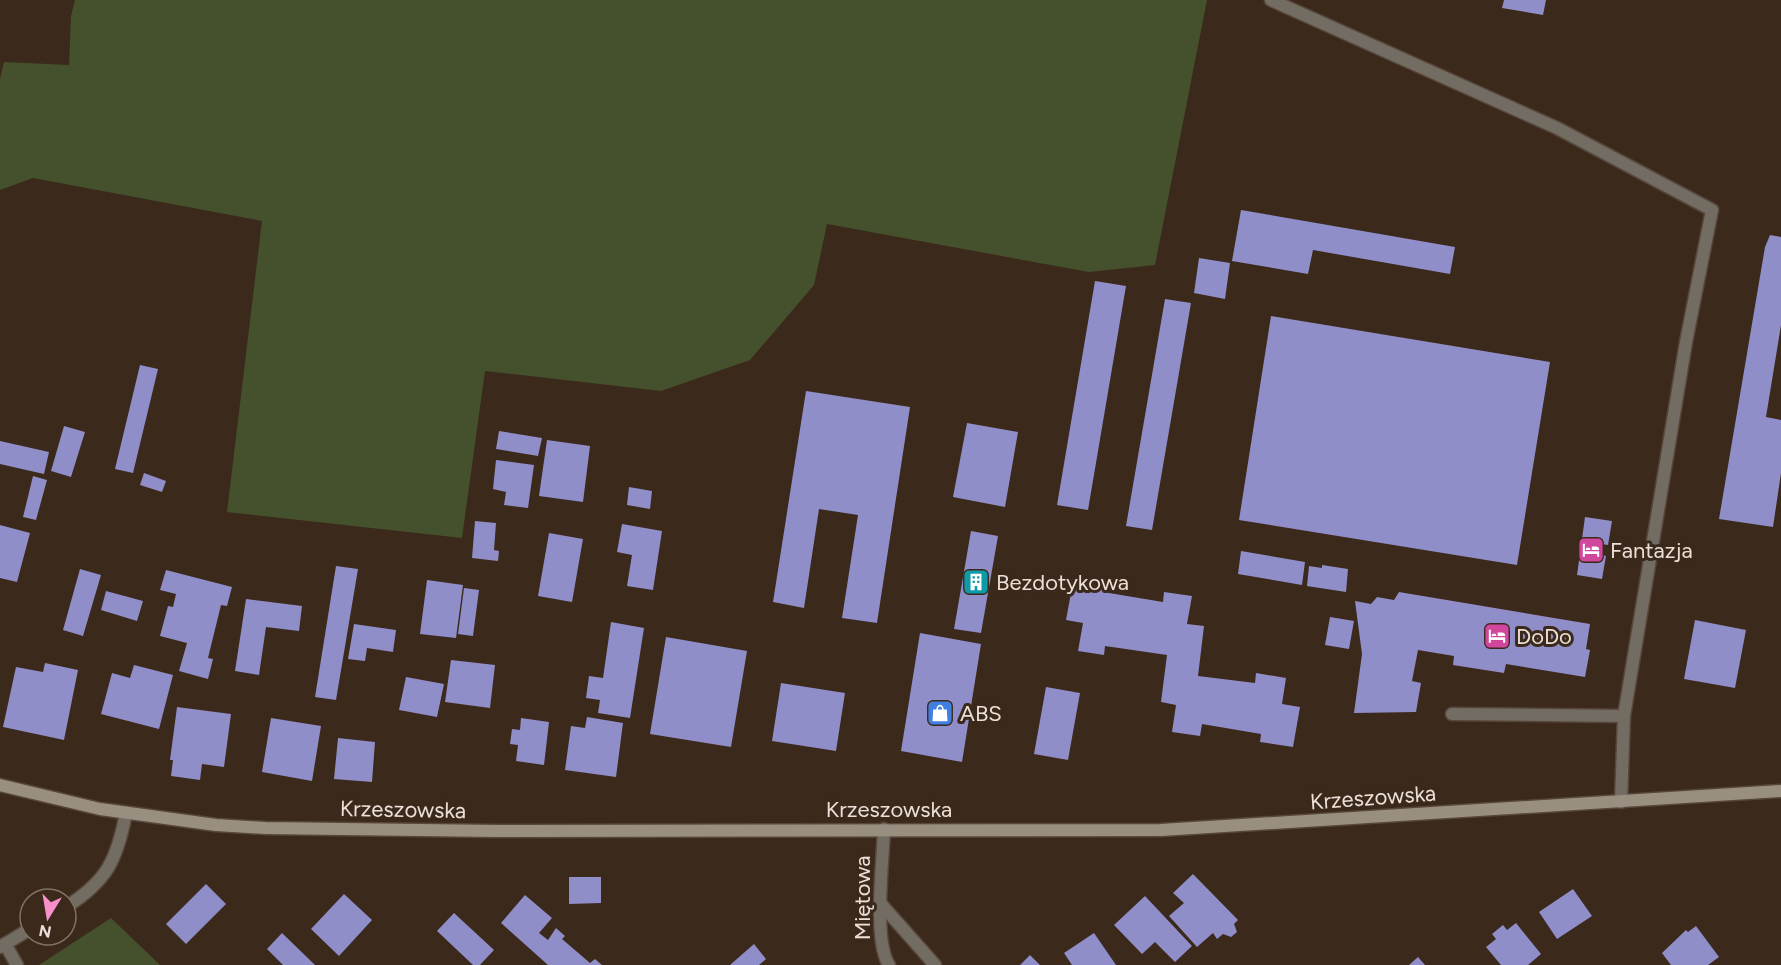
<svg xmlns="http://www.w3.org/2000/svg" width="1781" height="965" font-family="Figtree,sans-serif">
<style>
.green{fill:#45512c}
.building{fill:#908ec8}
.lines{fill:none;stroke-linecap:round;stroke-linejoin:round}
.lane-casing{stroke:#57463a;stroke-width:15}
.street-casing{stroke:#57463a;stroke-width:15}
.secondary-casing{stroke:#57463a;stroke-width:15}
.lane{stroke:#726c63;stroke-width:12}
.street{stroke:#726c63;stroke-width:12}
.secondary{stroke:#998f81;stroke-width:12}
.labels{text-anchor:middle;stroke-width:6;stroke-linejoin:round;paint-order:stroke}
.poi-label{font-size:22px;fill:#ebdfd7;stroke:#3b291c;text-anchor:start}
.street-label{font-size:22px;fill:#ebdfd7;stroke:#3b291c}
</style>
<rect width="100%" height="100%" fill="#3b291c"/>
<path class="green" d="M 75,0 L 1207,0 L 1155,265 L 1089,272 L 827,224 L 814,285 L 750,360 L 661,391 L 485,371 L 462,538 L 227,512 L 262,221 L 33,178 L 0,190 L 0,79 L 4,62 L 69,65 L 71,16 Z
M 111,918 L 160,965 L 39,965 Z"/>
<path class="building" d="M 1504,0 L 1546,0 L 1543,15 L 1502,8 Z
M 1241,210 L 1455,247 L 1450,274 L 1313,250 L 1308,274 L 1232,261 Z
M 1770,235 L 1781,237 L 1781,325 L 1766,417 L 1781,420 L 1781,473 L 1773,527 L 1719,519 L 1765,247 Z
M 1199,258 L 1230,263 L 1225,299 L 1194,293 Z
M 1095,281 L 1126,286 L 1088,510 L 1057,505 Z
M 1165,299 L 1191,303 L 1152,530 L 1126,526 Z
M 1271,316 L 1550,362 L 1517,565 L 1239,520 Z
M 140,365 L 158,369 L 133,473 L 115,469 Z
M 806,391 L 910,407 L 877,623 L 842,618 L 858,515 L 819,509 L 804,608 L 773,602 Z
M 967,423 L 1018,432 L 1005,507 L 953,497 Z
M 64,426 L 85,432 L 71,477 L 51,471 Z
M 499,431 L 542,438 L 538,456 L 496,449 Z
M 547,440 L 590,446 L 583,502 L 539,496 Z
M 0,441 L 49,452 L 44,474 L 0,464 Z
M 496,460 L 534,465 L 528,508 L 504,505 L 506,492 L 493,489 Z
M 144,473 L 166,481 L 162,492 L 140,485 Z
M 33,476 L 47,480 L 36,520 L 23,517 Z
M 629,487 L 652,491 L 650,509 L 627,505 Z
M 1585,517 L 1612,521 L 1608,545 L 1601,544 L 1600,554 L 1606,556 L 1602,579 L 1577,575 Z
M 475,521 L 496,523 L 494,550 L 499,551 L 498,561 L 472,558 Z
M 622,524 L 662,531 L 653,590 L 627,586 L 632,555 L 617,552 Z
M 0,525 L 30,533 L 17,582 L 0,578 Z
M 971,531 L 998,536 L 981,633 L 954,629 Z
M 549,533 L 583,539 L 572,602 L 538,596 Z
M 1241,551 L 1305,562 L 1302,585 L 1238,574 Z
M 1322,565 L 1348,569 L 1346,592 L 1307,586 L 1309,566 L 1322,568 Z
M 336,566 L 358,569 L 336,700 L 315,697 Z
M 80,569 L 101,575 L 83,636 L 63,630 Z
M 166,570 L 232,587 L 227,606 L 221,605 L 208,658 L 213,659 L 208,679 L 179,671 L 187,643 L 160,636 L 168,606 L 173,607 L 176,594 L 160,590 Z
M 427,580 L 463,585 L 456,638 L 420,634 Z
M 1073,582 L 1104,587 L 1103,592 L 1163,602 L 1164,592 L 1192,596 L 1187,624 L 1204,626 L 1198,676 L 1255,683 L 1256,673 L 1286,678 L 1282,704 L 1300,707 L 1293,747 L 1260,742 L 1261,734 L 1202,724 L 1200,736 L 1172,732 L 1176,705 L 1161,702 L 1167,655 L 1105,646 L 1104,655 L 1078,651 L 1083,623 L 1066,620 Z
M 464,588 L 479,590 L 473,636 L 458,634 Z
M 106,591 L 143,601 L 137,621 L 101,610 Z
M 1399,592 L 1590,624 L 1586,649 L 1590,650 L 1585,677 L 1506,664 L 1504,673 L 1453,665 L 1454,656 L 1418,650 L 1412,681 L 1421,683 L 1416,712 L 1354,713 L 1362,654 L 1355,601 L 1371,604 L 1377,597 L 1394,600 Z
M 246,599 L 302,606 L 299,631 L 266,627 L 259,675 L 235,671 Z
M 1330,617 L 1354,621 L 1349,649 L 1325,645 Z
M 1695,620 L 1746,630 L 1735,688 L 1684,679 Z
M 611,622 L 644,628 L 630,718 L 598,713 L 600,700 L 586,698 L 589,676 L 603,678 Z
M 354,624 L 396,630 L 393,652 L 367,648 L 365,661 L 348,659 Z
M 920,633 L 981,644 L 962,762 L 901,751 Z
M 666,637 L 747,651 L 731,747 L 650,734 Z
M 451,660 L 495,665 L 490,708 L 445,702 Z
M 45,663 L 78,670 L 64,740 L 3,727 L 16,667 L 43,672 Z
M 134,665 L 173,675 L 159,729 L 101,714 L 112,673 L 130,678 Z
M 406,677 L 444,684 L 437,717 L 399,710 Z
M 781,683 L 845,693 L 836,751 L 772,741 Z
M 1046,687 L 1080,693 L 1068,760 L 1034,754 Z
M 177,707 L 231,714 L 224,767 L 202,764 L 200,780 L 171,776 L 173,760 L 170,760 Z
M 587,717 L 623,723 L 616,777 L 565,770 L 571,726 L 585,728 Z
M 271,718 L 321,726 L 312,781 L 262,772 Z
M 521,718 L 549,722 L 544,765 L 516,761 L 518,745 L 510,744 L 512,729 L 520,730 Z
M 338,738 L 375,742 L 372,782 L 334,779 Z
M 1193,874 L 1238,920 L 1234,924 L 1237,932 L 1231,937 L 1223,934 L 1217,939 L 1213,933 L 1197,947 L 1169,916 L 1184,903 L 1173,893 Z
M 569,877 L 601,877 L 601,903 L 569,904 Z
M 206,884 L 226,904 L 186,944 L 166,924 Z
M 1573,889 L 1592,916 L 1557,939 L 1539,912 Z
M 344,894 L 372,920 L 339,956 L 311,929 Z
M 525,895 L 552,918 L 539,933 L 548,940 L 556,928 L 565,936 L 562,939 L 590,963 L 595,959 L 602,965 L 548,965 L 501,923 Z
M 1145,896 L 1192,946 L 1175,962 L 1155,942 L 1142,954 L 1114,925 Z
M 454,913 L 494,950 L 480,965 L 473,965 L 437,931 Z
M 1516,923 L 1541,954 L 1528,965 L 1501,965 L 1486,947 L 1496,939 L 1492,934 L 1503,925 L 1507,930 Z
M 1696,926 L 1719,957 L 1708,965 L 1671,965 L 1662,953 L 1686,930 L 1688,932 Z
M 282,933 L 315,965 L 283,965 L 267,949 Z
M 1094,933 L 1116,965 L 1072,965 L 1064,953 Z
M 754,944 L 766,959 L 759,965 L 730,965 Z
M 1030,955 L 1040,965 L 1020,965 Z
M 1418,957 L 1425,965 L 1409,965 Z"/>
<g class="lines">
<defs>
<path id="lane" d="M 1271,0 L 1557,128 L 1712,210 L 1686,342 L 1624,716 L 1621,802
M 1452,714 L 1624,716
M 881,904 L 935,965
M 66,907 C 107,881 117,860 126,813
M 0,947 L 30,929"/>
<path id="street" d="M 884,829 C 883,862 873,940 889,965
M 5,944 L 17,965"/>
<path id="secondary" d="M 0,785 L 100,809 L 216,825 L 265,828 L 498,831 L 1161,830 L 1781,791"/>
</defs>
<use href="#lane" class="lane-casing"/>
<use href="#street" class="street-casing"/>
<use href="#secondary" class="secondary-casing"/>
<use href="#lane" class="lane"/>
<use href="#street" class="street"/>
<use href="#secondary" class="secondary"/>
</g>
<defs>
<symbol id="hotel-square" viewBox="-11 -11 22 22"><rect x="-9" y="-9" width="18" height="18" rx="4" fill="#d1479c" stroke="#3b291c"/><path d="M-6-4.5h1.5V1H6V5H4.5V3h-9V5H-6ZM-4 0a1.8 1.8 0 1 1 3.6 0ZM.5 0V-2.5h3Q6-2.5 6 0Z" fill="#fff"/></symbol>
<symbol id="building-square" viewBox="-11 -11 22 22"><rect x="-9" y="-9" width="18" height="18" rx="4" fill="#0f9aa8" stroke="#3b291c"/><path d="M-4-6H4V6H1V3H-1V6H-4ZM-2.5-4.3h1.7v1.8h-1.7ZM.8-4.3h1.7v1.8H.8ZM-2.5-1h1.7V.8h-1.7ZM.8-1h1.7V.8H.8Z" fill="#fff"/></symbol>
<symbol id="shop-square" viewBox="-11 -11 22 22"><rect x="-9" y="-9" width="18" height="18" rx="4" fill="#3f7fe0" stroke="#3b291c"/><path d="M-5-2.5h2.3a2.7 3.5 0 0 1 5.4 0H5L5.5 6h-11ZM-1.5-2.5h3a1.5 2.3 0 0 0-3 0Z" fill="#fff"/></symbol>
</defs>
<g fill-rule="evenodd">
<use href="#hotel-square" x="1576" y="535" width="30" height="30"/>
<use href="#building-square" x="961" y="567" width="30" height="30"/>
<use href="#hotel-square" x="1482" y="621" width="30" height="30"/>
<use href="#shop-square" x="925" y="698" width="30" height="30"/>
</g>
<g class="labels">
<g class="poi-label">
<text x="1610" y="558">Fantazja</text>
<text x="996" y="590">Bezdotykowa</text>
<text x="1516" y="644">DoDo</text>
<text x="960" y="721">ABS</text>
</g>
<g class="street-label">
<text transform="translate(1373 797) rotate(-4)" y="8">Krzeszowska</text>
<text transform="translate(403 809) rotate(1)" y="8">Krzeszowska</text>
<text x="889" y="817">Krzeszowska</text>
<text transform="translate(862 898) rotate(-90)" y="8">Miętowa</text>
</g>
</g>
<g transform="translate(48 917) rotate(191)"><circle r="28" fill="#3b291c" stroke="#817267" stroke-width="1.5"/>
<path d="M0-4.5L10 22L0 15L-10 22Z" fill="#f890cc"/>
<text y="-9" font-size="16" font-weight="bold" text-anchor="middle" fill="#ebdfd7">N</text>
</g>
</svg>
